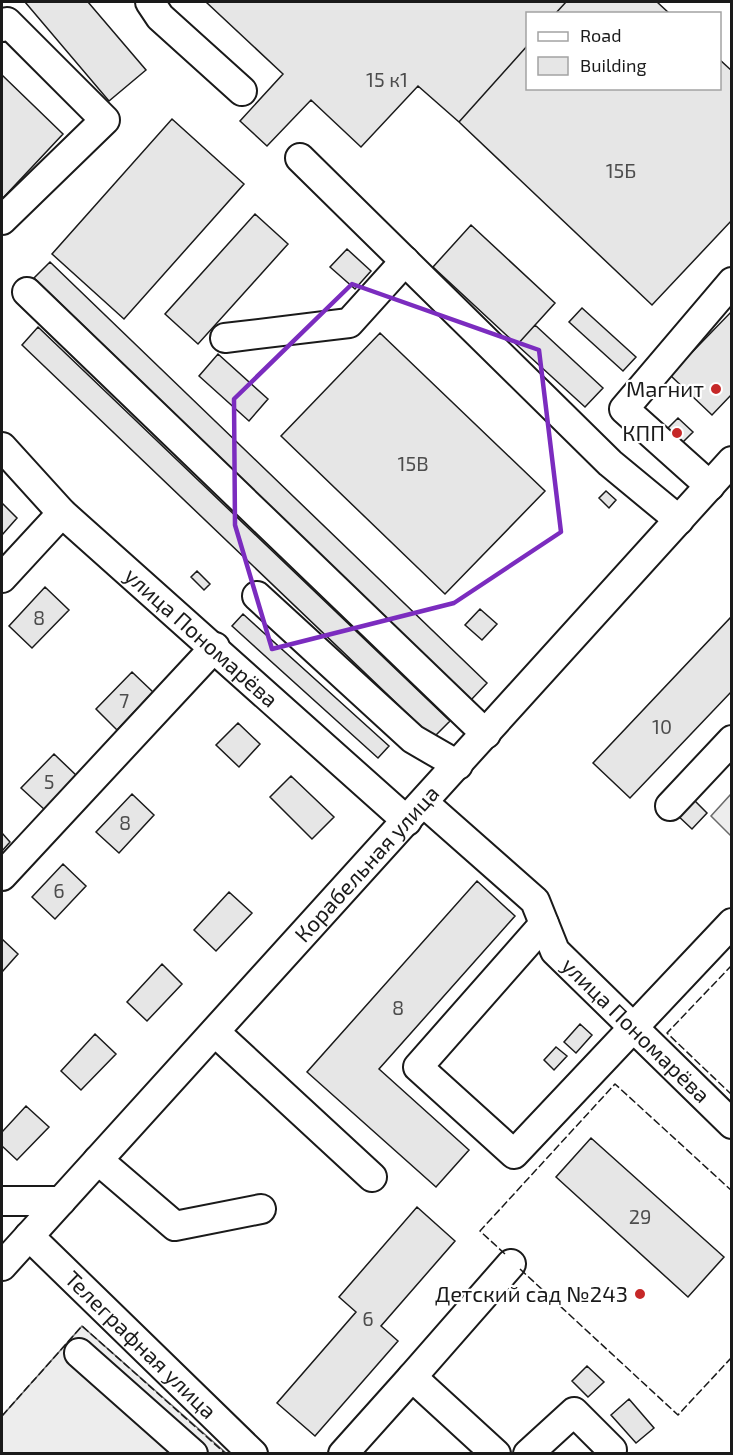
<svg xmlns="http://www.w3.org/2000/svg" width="733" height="1455" font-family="'Exo 2',sans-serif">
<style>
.built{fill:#ededed;stroke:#6a6a6a;stroke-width:1.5}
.building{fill:#e6e6e6;stroke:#1a1a1a;stroke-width:1.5}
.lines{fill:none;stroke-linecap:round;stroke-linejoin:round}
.minor-casing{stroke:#1a1a1a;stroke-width:32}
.minor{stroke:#fff;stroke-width:28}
.fence{stroke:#1a1a1a;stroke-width:1.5;stroke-dasharray:8 3;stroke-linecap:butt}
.marked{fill:none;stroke:#7b2cbf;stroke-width:4.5;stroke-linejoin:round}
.poi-dot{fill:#c62828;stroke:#fff;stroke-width:2}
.labels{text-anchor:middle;stroke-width:4.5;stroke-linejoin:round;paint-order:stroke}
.number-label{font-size:20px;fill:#4d4d4d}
.poi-label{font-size:22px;fill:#1a1a1a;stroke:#fff;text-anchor:end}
.street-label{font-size:22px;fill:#1a1a1a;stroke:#fff}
</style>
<rect width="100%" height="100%" fill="#fff"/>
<path class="built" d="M 731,794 L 731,836 L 711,816 Z
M 82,1326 L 226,1453 L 2,1454 L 2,1416 Z"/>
<path class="building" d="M 25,2 L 88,2 L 146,70 L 109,101 Z
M 206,2 L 566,2 L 555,14 L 528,14 L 528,45 L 459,122 L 418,86 L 361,147 L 311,100 L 267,146 L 240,121 L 283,74 Z
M 566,2 L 657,2 L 670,14 L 555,14 Z
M 528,45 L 528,88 L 720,88 L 720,60 L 732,71 L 732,220 L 652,305 L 459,122 Z
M 2,75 L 63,134 L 2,199 Z
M 172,119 L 244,184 L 124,319 L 52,254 Z
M 255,214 L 288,244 L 198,344 L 165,314 Z
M 471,225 L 555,303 L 517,345 L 433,267 Z
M 347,249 L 371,271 L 355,289 L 330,267 Z
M 50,262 L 487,683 L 471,700 L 34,278 Z
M 582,308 L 636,357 L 623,371 L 569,322 Z
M 732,311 L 732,394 L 712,415 L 670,375 Z
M 535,325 L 603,388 L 585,407 L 517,345 Z
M 38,327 L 450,721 L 433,738 L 22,345 Z
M 380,333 L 545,491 L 445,594 L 281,436 Z
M 218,354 L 268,399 L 249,421 L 199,376 Z
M 678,418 L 693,432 L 676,449 L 661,435 Z
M 606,491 L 616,500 L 609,508 L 599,498 Z
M 2,503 L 17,518 L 2,535 Z
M 197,571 L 210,584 L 204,590 L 191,577 Z
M 45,587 L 69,610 L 32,648 L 9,626 Z
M 480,609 L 497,624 L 482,640 L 465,625 Z
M 243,614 L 389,746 L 378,758 L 232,626 Z
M 732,616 L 732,691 L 630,798 L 593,763 Z
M 132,672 L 153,692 L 117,730 L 96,709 Z
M 238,723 L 260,744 L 239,767 L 216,745 Z
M 54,754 L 77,776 L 45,810 L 21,788 Z
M 291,776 L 334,817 L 312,839 L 270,797 Z
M 132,794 L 154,815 L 119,853 L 96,832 Z
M 691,797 L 707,813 L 692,829 L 675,813 Z
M 2,833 L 10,842 L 2,851 Z
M 63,864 L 86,886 L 55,919 L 32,897 Z
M 477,881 L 515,916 L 379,1069 L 469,1150 L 436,1187 L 307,1072 Z
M 229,892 L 252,913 L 216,951 L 194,930 Z
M 2,939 L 18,954 L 2,972 Z
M 162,964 L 182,984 L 147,1021 L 127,1002 Z
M 580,1024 L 592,1035 L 576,1053 L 564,1042 Z
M 95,1034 L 116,1054 L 81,1090 L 61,1071 Z
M 556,1047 L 567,1056 L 554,1070 L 544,1060 Z
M 26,1106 L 49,1127 L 17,1160 L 2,1146 L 2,1132 Z
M 591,1138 L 724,1257 L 688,1297 L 556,1177 Z
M 417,1207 L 455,1241 L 381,1326 L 398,1341 L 315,1436 L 277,1403 L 356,1312 L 339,1297 Z
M 587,1366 L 604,1382 L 588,1397 L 572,1381 Z
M 629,1399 L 654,1428 L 636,1443 L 611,1415 Z"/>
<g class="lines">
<defs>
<g id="minor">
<path d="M 150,2 L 160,17 L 242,91"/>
<path d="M 2,27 L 7,22 L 105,120 L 2,220"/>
<path d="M 300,158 L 610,463 L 679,520"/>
<path d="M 27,292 L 486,734"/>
<path d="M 225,338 L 349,323 L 405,261"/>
<path id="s1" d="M 2,447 L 62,513 L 407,821"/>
<path d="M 710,486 L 624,409 L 732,282"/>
<path d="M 2,578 L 62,513"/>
<path d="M 257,596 L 413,739 L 458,765"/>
<path id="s2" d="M 424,803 L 535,901 L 555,951 L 732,1124"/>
<path d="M 670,806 L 732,740"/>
<path d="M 2,876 L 215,647"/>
<path d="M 544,924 L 418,1067 L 514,1154 L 732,923"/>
<path d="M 215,1032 L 372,1177"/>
<path d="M 98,1160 L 175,1226 L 261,1209"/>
<path d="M 2,1201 L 61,1201"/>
<path id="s3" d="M 29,1236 L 253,1454"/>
<path id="s4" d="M 2,1266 L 732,461"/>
<path d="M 79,1353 L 193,1454"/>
<path d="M 412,1377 L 511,1264"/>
<path d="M 343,1454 L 412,1377 L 496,1454"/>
<path d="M 528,1454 L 574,1412 L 612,1450"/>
</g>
</defs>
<use href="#minor" class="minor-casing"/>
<use href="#minor" class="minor"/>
<path class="fence" d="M 732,965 L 667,1033 L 732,1095
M 505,1254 L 480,1231 L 615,1084 L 732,1191
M 520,1269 L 678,1415 L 732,1357
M 2,1416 L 82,1326 L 226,1454"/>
</g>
<path class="marked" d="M 352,284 L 539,350 L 561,532 L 454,603 L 272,649 L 235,525 L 234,399 Z"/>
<g class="poi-dot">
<circle cx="716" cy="389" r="6"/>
<circle cx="677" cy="433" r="6"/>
<circle cx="640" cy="1294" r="6"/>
</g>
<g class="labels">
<g class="number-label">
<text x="387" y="87">15 к1</text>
<text x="621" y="178">15Б</text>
<text x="413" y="471">15В</text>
<text x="39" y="625">8</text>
<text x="124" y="708">7</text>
<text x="662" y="734">10</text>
<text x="49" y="789">5</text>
<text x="125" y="830">8</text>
<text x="59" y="898">6</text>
<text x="398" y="1015">8</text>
<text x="640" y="1224">29</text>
<text x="368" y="1326">6</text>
</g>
<g class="poi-label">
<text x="704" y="397">Магнит</text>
<text x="665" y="441">КПП</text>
<text x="628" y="1302">Детский сад №243</text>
</g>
<g class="street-label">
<text dy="8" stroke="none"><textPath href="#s1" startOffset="276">улица Пономарёва</textPath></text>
<text dy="8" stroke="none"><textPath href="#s4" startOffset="543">Корабельная улица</textPath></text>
<text dy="8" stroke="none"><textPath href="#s2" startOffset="315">улица Пономарёва</textPath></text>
<text dy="8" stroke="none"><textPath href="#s3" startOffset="156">Телеграфная улица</textPath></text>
</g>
</g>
<rect width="733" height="1455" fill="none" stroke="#1a1a1a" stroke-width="6"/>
<rect x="526" y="12" width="195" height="78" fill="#ffffff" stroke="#a3a3a3" stroke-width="1.5"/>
<rect x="538" y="32" width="30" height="9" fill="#ffffff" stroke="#a3a3a3" stroke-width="1.5"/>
<text x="580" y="42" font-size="18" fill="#1a1a1a">Road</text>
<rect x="538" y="57" width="30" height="18" fill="#e6e6e6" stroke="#a3a3a3" stroke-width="1.5"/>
<text x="580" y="72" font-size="18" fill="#1a1a1a">Building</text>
</svg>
